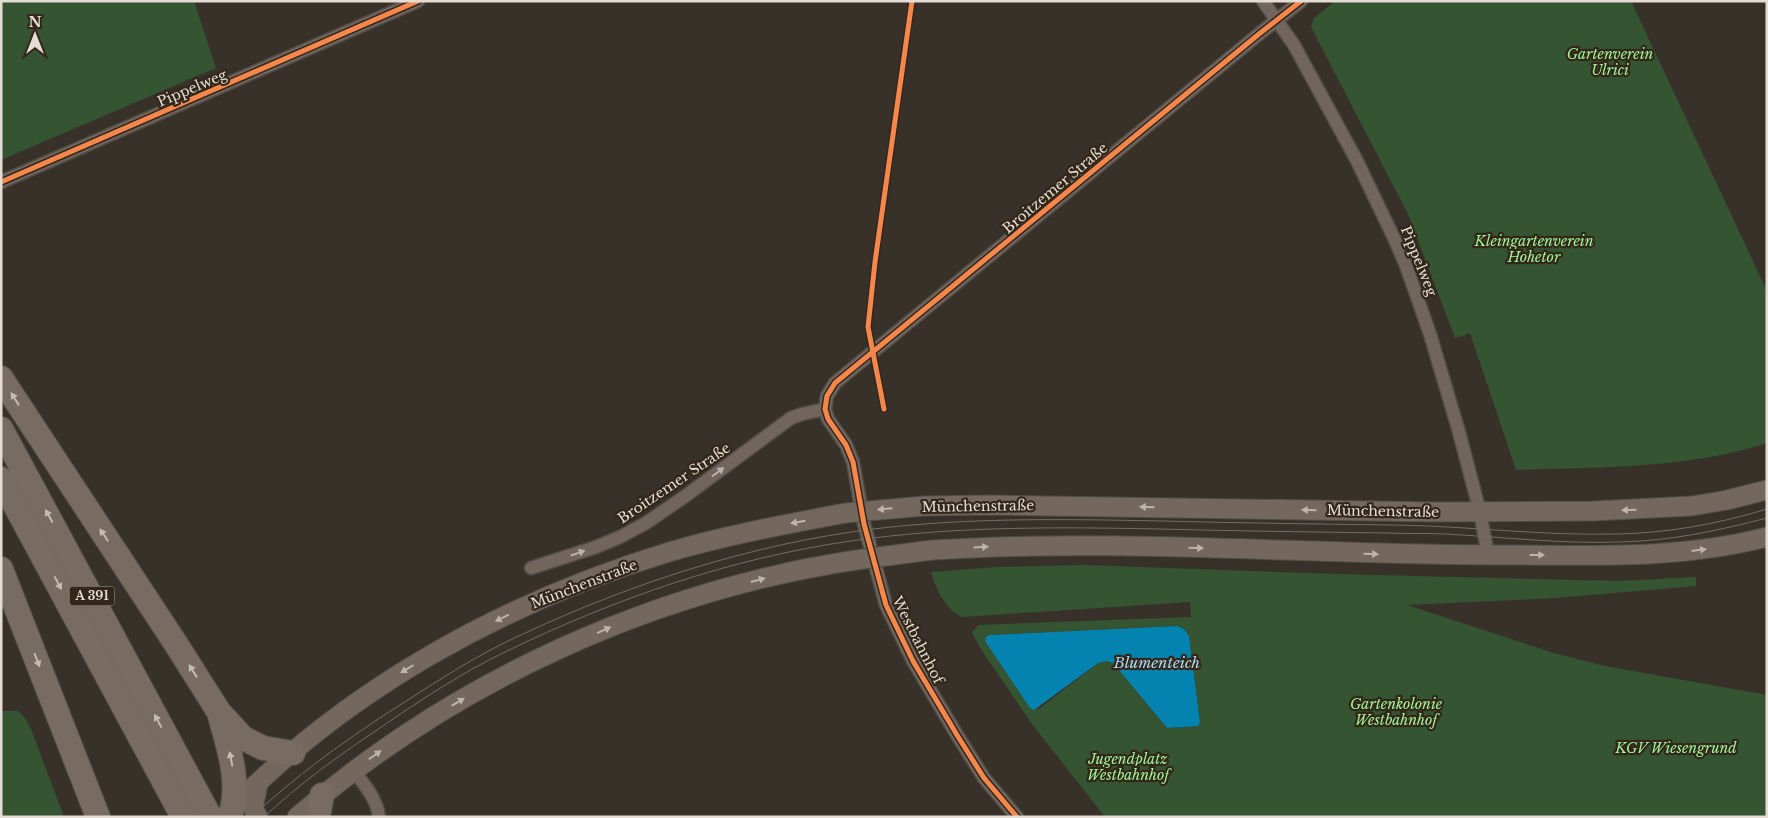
<svg xmlns="http://www.w3.org/2000/svg" width="1768" height="818" font-family="'Libre Baskerville',serif">
<style>
.green{fill:#355431;fill-rule:evenodd}
.water{fill:#0583b0}
.lines{fill:none;stroke-linecap:round;stroke-linejoin:round}
.minor-casing{stroke:#524d46;stroke-width:15}
.secondary-casing{stroke:#524d46;stroke-width:21}
.motorway-casing{stroke:#524d46;stroke-width:26}
.minor{stroke:#71655e;stroke-width:12}
.secondary{stroke:#73675e;stroke-width:19}
.motorway{stroke:#786b61;stroke-width:24}
.tram{stroke:#756c66;stroke-width:1}
.secondary-bridge-casing{stroke:#524d46;stroke-width:21;stroke-linecap:butt}
.secondary-bridge{stroke:#73675e;stroke-width:19}
.cycleway-casing{stroke:#33271a;stroke-width:8}
.cycleway{stroke:#f5874c;stroke-width:5}
.oneway{fill:#c4bbb2}
.oneway2{fill:#bcb3ab}
.oneway3{fill:#bdb4ab}
.labels{text-anchor:middle;stroke-width:4.5;stroke-linejoin:round;paint-order:stroke}
.shield{fill:#33271a;stroke:#b0a69d;stroke-width:1}
.shield-label{font-size:12px;font-weight:bold;fill:#e5ddd5}
.park-label{font-size:14px;font-style:italic;fill:#9df697;stroke:#33271a}
.street-label{font-size:14px;fill:#e5ddd5;stroke:#33271a}
.water-label{font-size:15px;font-style:italic;fill:#a9d8f3;stroke:#33271a}
</style>
<rect width="100%" height="100%" fill="#37312a"/>
<g class="green">
<path d="M1 1H194L216 68 1 160Z"/>
<path d="M1335 1H1631L1767 291V443C1689 469 1597 467 1516 470L1470 333 1455 338 1408 214 1311 27 1314 18Z"/>
<path d="M1085 565 1336 574 1618 581 1696 577V586L1556 598 1407 605 1554 653 1605 666 1767 695V817H1105L1032 724 980 648 972 632 979 625 1191 617 1190 602 963 617C946 611 936 589 931 572L996 567ZM1177 626 1184 629 1189 636 1200 722 1198 726 1167 728 1113 663 1107 661 1098 663 1040 708 1034 710 990 635Z"/>
<path d="M1 711H18L25 718 31 729 64 817H1Z"/>
</g>
<path class="water" d="M1177 626 1184 629 1189 636 1200 722 1198 726 1167 728 1113 663 1107 661 1098 663 1034 710 1030 708 985 641 986 637 990 635Z"/>
<g class="lines">
<g class="minor-casing">
<g id="minor">
<path d="M1263 1 1294 45 1357 161 1393 236 1405 263 1430 334 1459 432 1480 512 1488 555"/>
<path d="M1 182 418 1"/>
<path d="M531 568 596 547 620 537 646 523 684 497 791 418 802 414 825 409"/>
<path d="M353 770C364 784 377 799 379 817"/>
<path d="M1017 817 984 778 957 735 913 661 886 605 864 524 853 462 846 445 828 419 825 409 827 396 835 383 1259 34 1301 1"/>
</g>
</g>
<g class="secondary-casing">
<g id="secondary">
<path d="M924 506 990 505 1438 512 1593 511 1692 506 1727 500 1767 490"/>
<path d="M932 550C1121 538 1310 555 1499 555 1589 555 1679 560 1767 537"/>
<path d="M258 784 253 808 258 817"/>
<path d="M228 812C348 688 505 602 669 552 727 535 787 524 846 513"/>
<path d="M297 817C454 681 652 591 856 560"/>
</g>
</g>
<g class="motorway-casing">
<g id="motorway">
<path d="M1 378 176 644 219 712 243 738 263 748 293 753"/>
<path d="M1 429 210 817"/>
<path d="M1 479 183 817"/>
<path d="M1 569 98 817"/>
<path d="M220 716C229 749 241 783 230 817"/>
<path d="M318 817 322 795"/>
</g>
</g>
<use href="#minor" class="minor"/>
<use href="#secondary" class="secondary"/>
<use href="#motorway" class="motorway"/>
<g class="tram">
<path d="M252 817C294 777 343 742 392 710 427 688 464 663 502 644 611 591 730 550 851 532 954 517 1058 519 1162 521 1239 523 1316 524 1394 525 1468 526 1543 536 1617 534 1668 533 1718 524 1767 509"/>
<path d="M264 817C298 785 338 756 377 730 416 703 463 672 505 652 614 599 731 558 851 541 953 526 1057 527 1160 529 1236 531 1313 532 1389 533 1408 534 1426 533 1445 534 1503 537 1561 544 1619 542 1671 541 1716 531 1767 518"/>
</g>
<g class="secondary-bridge-casing">
<g id="secondary-bridge">
<path d="M846 513 924 506"/>
<path d="M856 560 932 550"/>
</g>
</g>
<use href="#secondary-bridge" class="secondary-bridge"/>
<g class="cycleway-casing">
<g id="cycleway">
<path d="M1 182 418 1"/>
<path d="M884 409 868 327 875 262 912 1"/>
<path d="M1017 817 984 778 957 735 913 661 886 605 864 524 853 462 846 445 828 419 825 409 827 396 835 383 1259 34 1301 1"/>
</g>
</g>
<use href="#cycleway" class="cycleway"/>
</g>
<defs><path id="oneway-solid" d="M-6-.8H1V-3.2L6.5 0L1 3.2V.8H-6Z" transform="scale(1.25)"/></defs>
<g class="oneway">
<use href="#oneway-solid" transform="translate(15 399) rotate(-122)"/>
<use href="#oneway-solid" transform="translate(49 516) rotate(-119)"/>
<use href="#oneway-solid" transform="translate(104 535) rotate(-124)"/>
<use href="#oneway-solid" transform="translate(58 583) rotate(62)"/>
<use href="#oneway-solid" transform="translate(37 660) rotate(69)"/>
<use href="#oneway-solid" transform="translate(193 671) rotate(-122)"/>
<use href="#oneway-solid" transform="translate(158 721) rotate(-118)"/>
<use href="#oneway-solid" transform="translate(231 759) rotate(-101)"/>
</g>
<g class="oneway2">
<use href="#oneway-solid" transform="translate(718 472) rotate(-37)"/>
<use href="#oneway-solid" transform="translate(578 553) rotate(-19)"/>
</g>
<g class="oneway3">
<use href="#oneway-solid" transform="translate(1147 507) rotate(-179)"/>
<use href="#oneway-solid" transform="translate(885 509) rotate(175)"/>
<use href="#oneway-solid" transform="translate(1309 510) rotate(-179)"/>
<use href="#oneway-solid" transform="translate(1629 510) rotate(178)"/>
<use href="#oneway-solid" transform="translate(798 522) rotate(170)"/>
<use href="#oneway-solid" transform="translate(981 547) rotate(-3)"/>
<use href="#oneway-solid" transform="translate(1196 548) rotate(2)"/>
<use href="#oneway-solid" transform="translate(1699 550) rotate(-7)"/>
<use href="#oneway-solid" transform="translate(1371 554) rotate(2)"/>
<use href="#oneway-solid" transform="translate(1537 555)"/>
<use href="#oneway-solid" transform="translate(758 580) rotate(-15)"/>
<use href="#oneway-solid" transform="translate(502 618) rotate(154)"/>
<use href="#oneway-solid" transform="translate(604 630) rotate(-24)"/>
<use href="#oneway-solid" transform="translate(407 669) rotate(149)"/>
<use href="#oneway-solid" transform="translate(458 702) rotate(-31)"/>
<use href="#oneway-solid" transform="translate(375 755) rotate(-35)"/>
</g>
<g class="labels">
<rect class="shield" x="69.5" y="586.5" width="45" height="19" rx="4"/>
<g class="shield-label">
<text x="92" y="600">A 391</text>
</g>
<g class="park-label">
<text x="1610" y="59">Gartenverein<tspan x="1610" dy="16">Ulrici</tspan></text>
<text x="1534" y="246">Kleingartenverein<tspan x="1534" dy="16">Hohetor</tspan></text>
<text x="1396" y="709">Gartenkolonie<tspan x="1396" dy="16">Westbahnhof</tspan></text>
<text x="1676" y="753">KGV Wiesengrund</text>
<text x="1128" y="764">Jugendplatz<tspan x="1128" dy="16">Westbahnhof</tspan></text>
</g>
<g class="street-label">
<text transform="translate(192 88) rotate(-23)" y="5">Pippelweg</text>
<text transform="translate(1055 188) rotate(-40)" y="5">Broitzemer Straße</text>
<text transform="translate(1419 261) rotate(68)" y="5">Pippelweg</text>
<text transform="translate(674 483) rotate(-34)" y="5">Broitzemer Straße</text>
<text transform="translate(978 506) rotate(-1)" y="5">Münchenstraße</text>
<text transform="translate(1383 511) rotate(1)" y="5">Münchenstraße</text>
<text transform="translate(584 584) rotate(-21)" y="5">Münchenstraße</text>
<text transform="translate(918 640) rotate(63)" y="5">Westbahnhof</text>
</g>
<g class="water-label">
<text x="1157" y="668">Blumenteich</text>
</g>
</g>
<rect width="1768" height="818" fill="none" stroke="#e5ddd5" stroke-width="5"/>
<g transform="translate(35 35)" stroke="#33271a" stroke-width="4" paint-order="stroke">
<path d="M0-4L9 19L0 12L-9 19Z" fill="#e5ddd5"/>
<text y="-8" font-size="14" font-weight="bold" text-anchor="middle" fill="#e5ddd5">N</text>
</g>
</svg>
